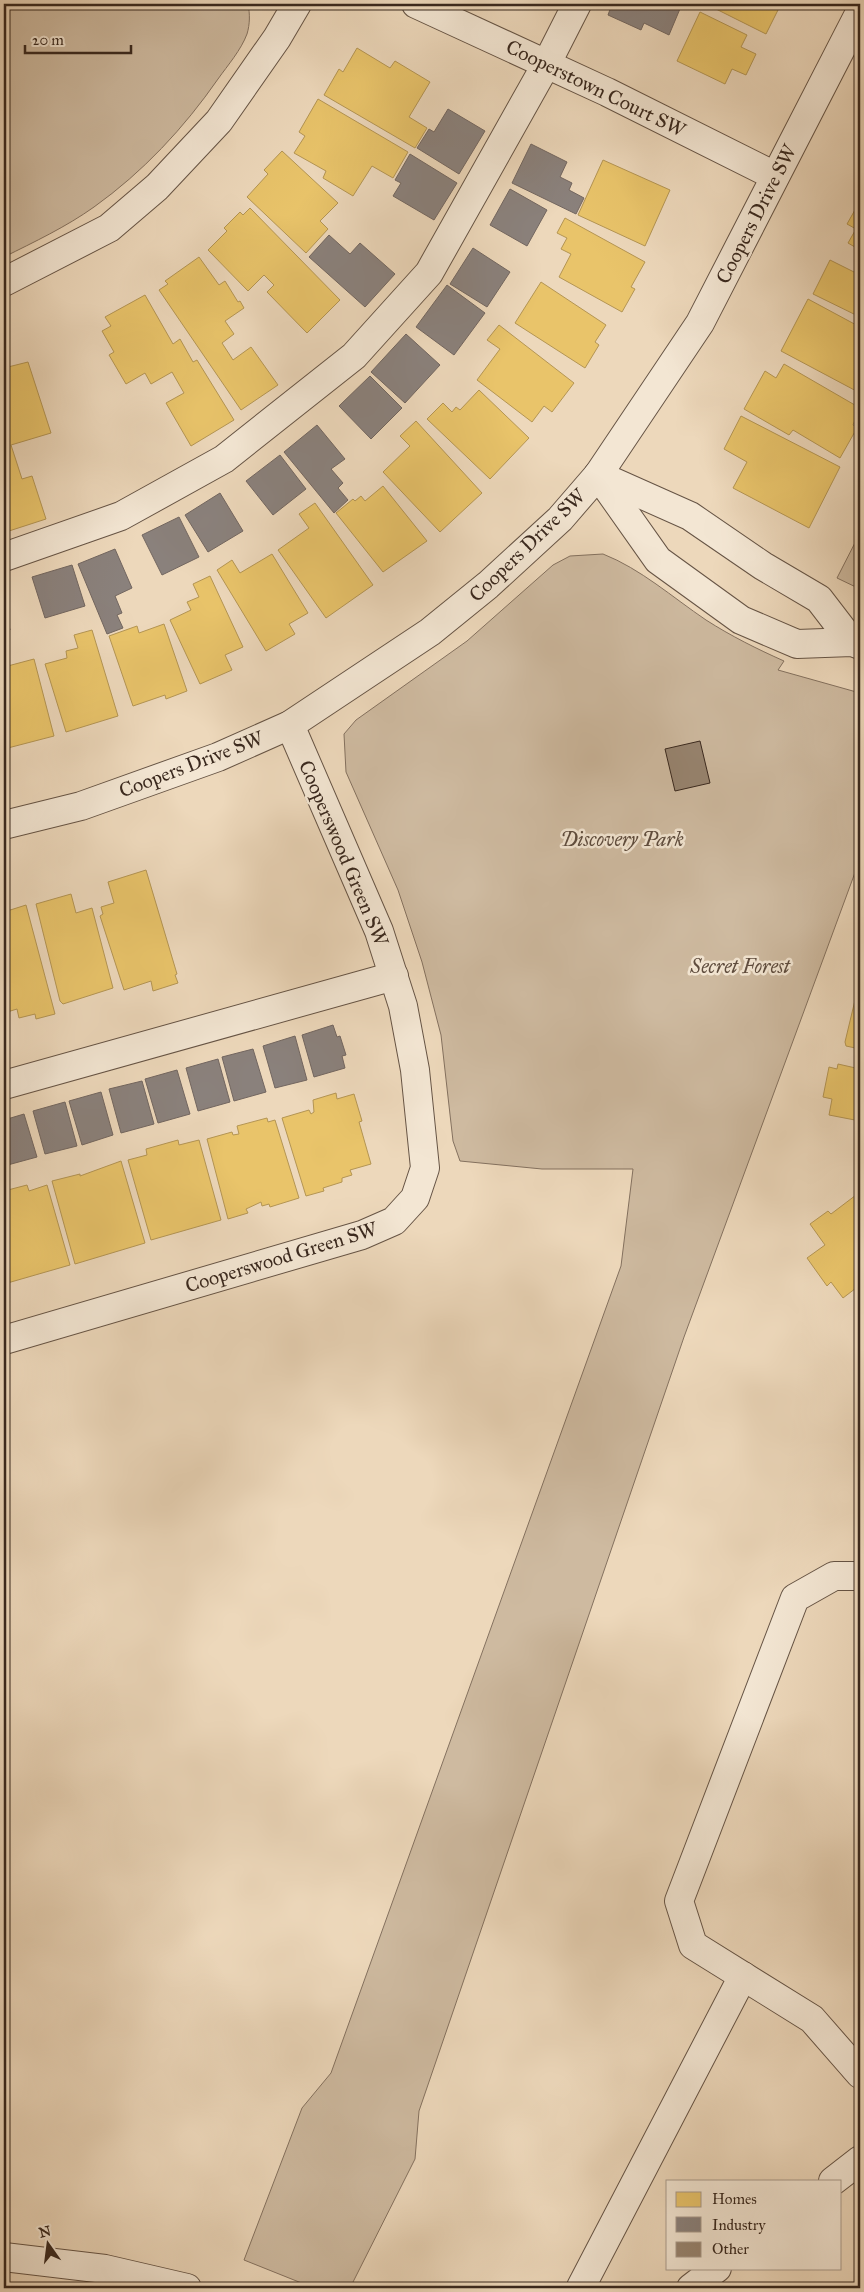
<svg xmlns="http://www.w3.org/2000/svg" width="864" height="2292" font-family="'IM FELL Great Primer',serif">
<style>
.green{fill:#cebaa0;stroke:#84715f}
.homes{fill:#e9c46a;stroke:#b49553}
.industry{fill:#8a817c;stroke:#726660}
.building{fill:#978470;stroke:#39281e}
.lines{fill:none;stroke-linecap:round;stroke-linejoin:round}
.minor-casing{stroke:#665445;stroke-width:30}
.minor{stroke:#f3e6d3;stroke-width:28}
.labels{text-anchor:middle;stroke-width:5;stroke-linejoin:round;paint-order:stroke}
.street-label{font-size:20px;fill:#39281e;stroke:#f3e6d3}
.park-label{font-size:20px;font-style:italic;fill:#5e4c3e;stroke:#f3e6d3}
</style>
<rect width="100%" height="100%" fill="#edd8bb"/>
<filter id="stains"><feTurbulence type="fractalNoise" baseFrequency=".004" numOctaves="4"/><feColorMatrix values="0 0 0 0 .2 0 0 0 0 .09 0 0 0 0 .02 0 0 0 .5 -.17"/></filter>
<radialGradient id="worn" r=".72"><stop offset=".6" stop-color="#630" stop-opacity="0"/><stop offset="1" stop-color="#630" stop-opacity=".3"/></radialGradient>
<g class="green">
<path d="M4 4H248C250 14 250 24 247 34 241 50 228 65 218 79 184 128 143 172 94 207 66 227 34 242 4 257Z"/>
<path d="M860 533V589L837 578Z"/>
<path d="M603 554C641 569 672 597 706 620 731 636 757 649 784 661L778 670 860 693V859L684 1337 419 2111 415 2159 350 2288H314L244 2260 302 2108 331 2073 621 1266 633 1169H542L460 1161 453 1141 441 1035 422 962 398 890 346 772 344 734 356 720 467 641 553 565 570 556Z"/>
</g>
<g class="homes">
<path d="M712 4H781L766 34 710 6Z"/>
<path d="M700 12 747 35 741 47 756 54 746 75 732 69 725 84 677 61Z"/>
<path d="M357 48 390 68 395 61 430 82 409 117 427 128 415 148 324 95 339 69 343 72Z"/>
<path d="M318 99 408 152 393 178 372 166 353 196 323 178 326 171 294 153 305 136 299 132Z"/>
<path d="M282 151 338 203 320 221 328 229 306 253 247 197 268 174 264 170Z"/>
<path d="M603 160 670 190 645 246 578 215Z"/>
<path d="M860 201V250L848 243 856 229 847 224Z"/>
<path d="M250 208 340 300 307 333 267 292 274 285 264 275 248 291 208 250 227 231 224 228 240 212 243 215Z"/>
<path d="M565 218 645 262 631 287 635 289 622 312 559 277 571 254 561 249 567 238 557 233Z"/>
<path d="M199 257 219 285 225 281 238 302 240 301 244 308 225 321 234 334 222 343 233 360 251 347 278 385 241 410 159 290 168 284 165 281Z"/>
<path d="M830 260 856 273 860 264V317L813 294Z"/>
<path d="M541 282 606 325 595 342 599 345 585 368 515 323Z"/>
<path d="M145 295 173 344 180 339 193 362 197 360 234 420 191 446 166 403 184 393 172 372 151 384 145 373 126 384 109 355 114 352 102 331 111 326 105 317Z"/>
<path d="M808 299 860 327V393L781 351Z"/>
<path d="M499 325 574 383 552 412 544 406 532 422 477 380 500 349 487 340Z"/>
<path d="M28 362 51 433 11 445 22 479 32 476 46 519 9 531 4 515V368Z"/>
<path d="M784 364 860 408 853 425 857 428 840 458 793 430 789 435 744 409 765 371 776 378Z"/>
<path d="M479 390 529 438 490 479 427 419 443 403 452 412 456 407 460 410Z"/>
<path d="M741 416 840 467 809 528 733 488 747 462 724 449Z"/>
<path d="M416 421 482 493 440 532 383 472 410 446 400 436Z"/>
<path d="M383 486 427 541 383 572 336 513 353 499 355 501 361 496 365 501Z"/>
<path d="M315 503 373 585 326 618 278 550 309 528 299 514Z"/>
<path d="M272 554 308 613 289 624 295 634 266 651 217 570 232 560 240 573Z"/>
<path d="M210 576 243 647 225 655 232 670 200 684 170 620 191 610 187 602 199 597 193 584Z"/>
<path d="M164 624 187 691 166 699 165 695 133 706 109 636 137 626 139 633Z"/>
<path d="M92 630 118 716 66 732 45 664 67 658 66 651 78 648 74 635Z"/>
<path d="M34 659 54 736 4 749V667Z"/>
<path d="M146 870 177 974 175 975 178 983 153 991 151 981 124 990 100 916 103 914 101 907 114 903 108 882Z"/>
<path d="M71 894 76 913 92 908 113 988 63 1004 60 1001 36 904Z"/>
<path d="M26 905 55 1014 36 1019 35 1014 19 1018 17 1009 4 1013V912Z"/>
<path d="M856 996 860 997V1049L846 1046 845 1042Z"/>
<path d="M838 1064 860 1069V1121L829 1115 832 1099 823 1097 829 1067 837 1069Z"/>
<path d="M336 1093 337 1099 354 1094 362 1121 359 1122 371 1164 350 1170 352 1175 342 1178V1182L323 1188 324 1191 306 1196 282 1118 309 1110 311 1114 314 1112 313 1100Z"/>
<path d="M267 1118 268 1122 275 1120 299 1198 270 1207 269 1204 262 1206 261 1202 246 1209 248 1213 228 1219 207 1139 232 1132 233 1135 239 1134 237 1126Z"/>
<path d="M178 1140 179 1145 199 1140 221 1220 151 1240 128 1160 147 1155 146 1149Z"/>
<path d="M121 1161 145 1243 75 1264 52 1181 80 1174V1176Z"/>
<path d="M27 1185 29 1191 47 1185 70 1265 4 1284V1191Z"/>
<path d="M860 1192V1285L843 1298 831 1282 827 1286 807 1258 825 1245 810 1224 828 1211 831 1214Z"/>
</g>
<g class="industry">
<path d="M612 4H682L669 35 644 23 641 30 608 15Z"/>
<path d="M448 109 485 131 459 174 417 148 429 129 434 132Z"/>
<path d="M531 144 567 162 560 177 572 183 569 190 584 198 576 214 512 183Z"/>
<path d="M410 154 457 183 434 220 393 196 401 183 395 180Z"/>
<path d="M510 189 547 210 527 246 490 225Z"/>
<path d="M329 235 350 254 360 243 395 274 365 307 309 257Z"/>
<path d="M473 248 510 272 487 307 450 284Z"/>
<path d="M447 285 485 313 454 355 416 327Z"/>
<path d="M406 334 440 365 405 403 371 372Z"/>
<path d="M370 376 402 408 371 439 339 406Z"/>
<path d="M317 425 345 459 331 469 343 483 338 488 348 500 334 513 284 452Z"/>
<path d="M280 455 306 489 273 515 246 481Z"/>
<path d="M220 493 243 531 208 552 185 515Z"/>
<path d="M179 517 199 557 162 575 142 535Z"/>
<path d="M115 549 132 588 115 596 122 613 117 615 123 628 107 634 78 564Z"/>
<path d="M72 565 85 606 45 618 32 577Z"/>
<path d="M4 605 10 630 4 632Z"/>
<path d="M333 1025 337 1037 340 1036 346 1055 342 1056 345 1068 314 1077 302 1035Z"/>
<path d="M295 1036 307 1080 275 1088 263 1046Z"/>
<path d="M253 1049 266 1092 234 1101 222 1057Z"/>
<path d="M218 1059 230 1102 198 1111 186 1068Z"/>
<path d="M177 1070 190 1114 158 1123 145 1079Z"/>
<path d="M142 1081 154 1124 121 1133 109 1089Z"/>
<path d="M101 1092 113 1135 82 1145 69 1101Z"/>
<path d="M65 1102 77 1146 45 1154 33 1111Z"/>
<path d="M24 1114 37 1157 4 1166V1120Z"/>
</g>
<path class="building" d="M700 741 710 783 675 791 665 749Z"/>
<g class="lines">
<g class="minor-casing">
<g id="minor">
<path d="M416 4 607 92 775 176"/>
<path d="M4 282 109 228 157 187 219 121 277 38 297 4"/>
<path d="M598 475 658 560 741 620 797 644 852 642 860 645"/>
<path d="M598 475 690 516 763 566 819 599 852 642"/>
<path d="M4 557 121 516 224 459 354 356 429 273 547 63 577 4"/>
<path d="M4 825 81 806 218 757 290 725 430 632 488 585 560 519 598 475 700 323 860 12"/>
<path d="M4 1085 394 976"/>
<path d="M4 1340 362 1235 394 1221 415 1198 425 1168 415 1070 403 1006 379 931 290 725"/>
<path d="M860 1576H834L795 1598 679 1901 693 1945 812 2019 860 2074"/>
<path d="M833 2181 860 2160"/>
<path d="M4 2257 105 2269 187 2288"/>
<path d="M583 2288 581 2287 743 1976"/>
<path d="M691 2288 717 2268"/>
</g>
</g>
<use href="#minor" class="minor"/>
</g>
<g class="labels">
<g class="street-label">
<text transform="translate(596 88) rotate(26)" y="7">Cooperstown Court SW</text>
<text transform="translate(756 214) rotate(-63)" y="7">Coopers Drive SW</text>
<text transform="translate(527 545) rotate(-44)" y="7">Coopers Drive SW</text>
<text transform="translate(191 764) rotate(-21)" y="7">Coopers Drive SW</text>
<text transform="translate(344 853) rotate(67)" y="7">Cooperswood Green SW</text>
<text transform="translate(281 1257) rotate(-17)" y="7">Cooperswood Green SW</text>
</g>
<g class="park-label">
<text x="622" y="846">Discovery Park</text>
<text x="740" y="973">Secret Forest</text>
</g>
</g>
<rect width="864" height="2292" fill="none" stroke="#edd8bb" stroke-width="20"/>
<rect x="5" y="5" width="854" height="2282" fill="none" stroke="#39281e" stroke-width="2.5"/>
<rect x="10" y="10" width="844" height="2272" fill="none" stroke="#39281e"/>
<rect x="666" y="2180" width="175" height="90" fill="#f3e6d3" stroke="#a99a8b"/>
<rect x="676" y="2192" width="25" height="15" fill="#e9c46a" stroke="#a99a8b"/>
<text x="712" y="2204" font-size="15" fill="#39281e">Homes</text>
<rect x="676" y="2217" width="25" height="15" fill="#8a817c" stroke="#a99a8b"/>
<text x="712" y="2230" font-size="15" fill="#39281e">Industry</text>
<rect x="676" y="2242" width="25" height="15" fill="#978470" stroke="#a99a8b"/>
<text x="712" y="2254" font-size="15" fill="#39281e">Other</text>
<g transform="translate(48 2244) rotate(346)" stroke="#f3e6d3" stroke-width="4" paint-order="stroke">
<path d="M0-4L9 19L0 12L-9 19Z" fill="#39281e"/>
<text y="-8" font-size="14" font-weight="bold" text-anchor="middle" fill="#39281e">N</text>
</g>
<path d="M25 45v8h106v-8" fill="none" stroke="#39281e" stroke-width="2.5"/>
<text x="32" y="45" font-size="15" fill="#39281e" stroke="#f3e6d3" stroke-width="4" paint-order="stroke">20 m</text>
<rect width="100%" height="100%" filter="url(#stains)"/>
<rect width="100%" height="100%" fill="url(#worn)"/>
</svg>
